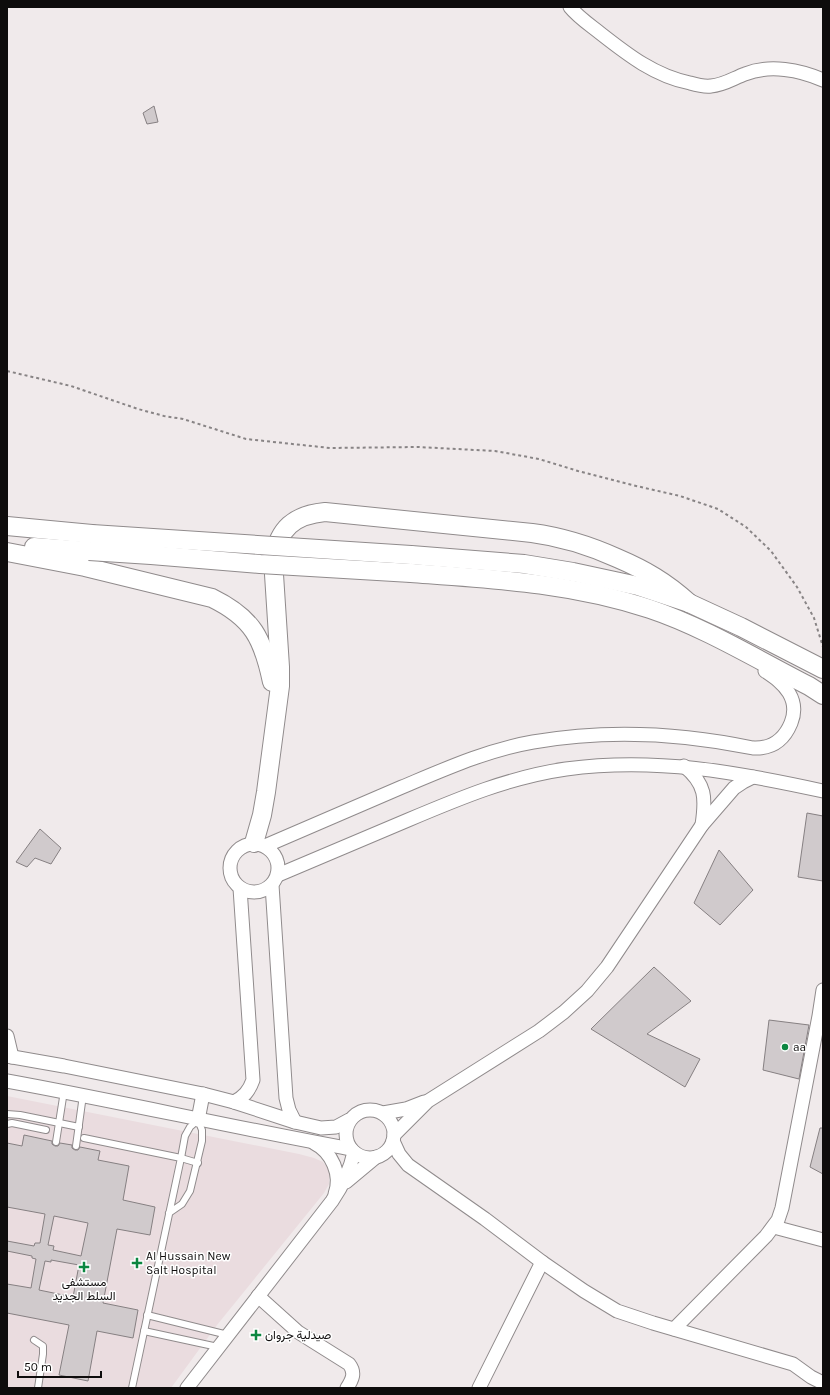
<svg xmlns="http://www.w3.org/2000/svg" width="830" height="1395" font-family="Karla,Vazirmatn,sans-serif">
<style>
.built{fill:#eadcdf}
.building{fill:#d0cacc;stroke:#868082;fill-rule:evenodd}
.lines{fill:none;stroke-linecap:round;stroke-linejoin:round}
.service-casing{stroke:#908b8c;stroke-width:8}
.minor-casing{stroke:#908b8c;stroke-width:15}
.secondary-casing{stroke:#908b8c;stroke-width:20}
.path{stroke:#888485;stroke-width:2;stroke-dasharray:3 3;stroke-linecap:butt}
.service{stroke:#fff;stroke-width:6}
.minor{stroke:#fff;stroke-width:13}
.secondary{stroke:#fff;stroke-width:18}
.secondary-bridge-casing{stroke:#908b8c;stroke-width:20;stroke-linecap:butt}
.secondary-bridge{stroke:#fff;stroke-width:18}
.poi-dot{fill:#0c8741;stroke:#fff;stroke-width:1.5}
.labels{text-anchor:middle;stroke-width:3;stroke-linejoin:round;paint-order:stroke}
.poi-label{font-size:12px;fill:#0e0c0c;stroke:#fff;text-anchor:start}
</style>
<rect width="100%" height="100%" fill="#f0eaeb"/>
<path class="built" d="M7 1096 299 1154 314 1158 323 1162 329 1170V1184L324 1193 217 1325 171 1388H7Z"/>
<g class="building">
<path d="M154 106 158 122 147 124 143 113Z"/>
<path d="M807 813 823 816V881L798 877Z"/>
<path d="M40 829 61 848 51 864 35 858 27 867 16 862Z"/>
<path d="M719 850 753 890 720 925 694 903Z"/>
<path d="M654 967 691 1001 647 1034 700 1059 685 1087 591 1029Z"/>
<path d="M769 1020 809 1025 799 1079 763 1070Z"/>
<path d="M820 1128H823V1174L810 1167Z"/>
<path d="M24 1135 52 1141V1144L55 1146H58L60 1143 72 1145V1148L75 1150H78L80 1147 100 1151 98 1160 129 1166 123 1200 155 1207 150 1235 117 1229 103 1303 138 1310 133 1338 97 1331 88 1381 59 1375 69 1325 7 1313V1284L31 1288 36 1259 32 1258V1256L7 1251V1241L34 1246 35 1243H40L45 1214 7 1207V1143L22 1146ZM54 1216 88 1223 81 1256 53 1250 54 1246 48 1245ZM51 1260 79 1265 73 1297 39 1290 45 1261 51 1262Z"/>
</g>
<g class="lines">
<g class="service-casing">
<g id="service">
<path d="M7 1114 20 1115 79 1127"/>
<path d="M7 1124 12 1123 46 1130"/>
<path d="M84 1138 181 1158 198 1163"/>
<path d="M56 1142 64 1091"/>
<path d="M76 1146 83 1095"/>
<path d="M147 1315 228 1335"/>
<path d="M144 1331 218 1347"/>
<path d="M34 1340 43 1346V1354L38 1388"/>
<path d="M132 1388 181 1158 185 1136 190 1127 198 1120 202 1130V1141L190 1191 182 1204 169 1213"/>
</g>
</g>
<g class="minor-casing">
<g id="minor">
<path d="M570 7C578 17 590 25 600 33 628 55 655 76 690 83 697 85 704 87 711 86 724 85 734 78 745 74 770 64 800 70 823 80"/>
<path d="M684 766C706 784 706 798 702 825"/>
<circle cx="254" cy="868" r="24"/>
<path d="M265 846C311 826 356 807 402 787 445 769 487 750 533 742 607 729 681 733 753 748 772 749 784 740 791 723 795 713 795 703 789 693 783 683 774 677 765 671"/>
<path d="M278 875C321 857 365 838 408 820 460 798 510 777 566 769 655 757 736 772 823 791"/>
<path d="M272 885 286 1098 289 1110 295 1122"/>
<path d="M7 1036 12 1057"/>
<path d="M7 1056 64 1066 203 1094 234 1102 295 1122 321 1128 336 1127 349 1120"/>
<path d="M7 1081C122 1102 236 1128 351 1149"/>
<path d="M234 1102C244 1097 249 1091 253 1080L240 888"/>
<circle cx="370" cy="1134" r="24"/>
<path d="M383 1113 406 1109 424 1102"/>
<path d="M198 1120 203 1094"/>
<path d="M394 1135 428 1101 539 1031 564 1012 587 991 607 967 702 825 734 788 743 782 753 777"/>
<path d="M393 1141 399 1154 408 1165 485 1219 542 1262 584 1291 617 1311 653 1323 793 1364 811 1377 823 1383"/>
<path d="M314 1143C332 1152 342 1175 335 1194"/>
<path d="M346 1182 376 1157"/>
<path d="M774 1227 823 1240"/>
<path d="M258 1296 298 1332 349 1364C356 1373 352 1380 347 1388"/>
<path d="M674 1329 766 1236 778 1220 782 1208 819 1016 823 990"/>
<path d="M187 1388 332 1201C343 1185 350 1171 354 1152"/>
<path d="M479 1388 542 1262"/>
</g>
</g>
<g class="secondary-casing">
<g id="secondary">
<path d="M7 526 92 534"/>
<path d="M34 547 89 551"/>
<path d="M7 552 85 567 212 598C253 618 263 639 272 682"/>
<path d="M411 555 524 564 573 572 638 586 689 603 741 627 823 669"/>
<path d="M411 573C493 579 571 583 650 609 704 627 758 660 809 686L823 695"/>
<path d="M254 843 262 815 266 792 280 686V667L273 559C279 528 294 515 325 512L532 533C563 537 588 545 617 558 645 570 666 582 689 603"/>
</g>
</g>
<path class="path" d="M7 371 71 386 138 409 164 416 183 419 246 439 330 448 418 447 495 451 539 459 578 471 632 485 680 496 718 509 746 527 771 551 797 587 814 618 823 647"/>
<use href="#service" class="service"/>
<use href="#minor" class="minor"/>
<use href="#secondary" class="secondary"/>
<g class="secondary-bridge-casing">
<g id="secondary-bridge">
<path d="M92 534 411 555"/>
<path d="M89 551 151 555 260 564 411 573"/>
</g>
</g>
<use href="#secondary-bridge" class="secondary-bridge"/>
</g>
<g class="poi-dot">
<circle cx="785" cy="1047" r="4"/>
<path d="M135 1257h4v4h4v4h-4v4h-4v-4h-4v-4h4z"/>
<path d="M82 1261h4v4h4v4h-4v4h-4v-4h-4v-4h4z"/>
<path d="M254 1329h4v4h4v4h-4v4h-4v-4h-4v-4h4z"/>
</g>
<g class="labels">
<g class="poi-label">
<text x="793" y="1051">aa</text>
<text x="146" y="1260">Al Hussain New<tspan x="146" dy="14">Salt Hospital</tspan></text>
<text x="84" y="1286" text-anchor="middle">مستشفى<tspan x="84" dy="14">السلط الجديد</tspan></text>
<text x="265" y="1339">صيدلية جروان</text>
</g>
</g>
<rect width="830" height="1395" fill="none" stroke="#0e0c0c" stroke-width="16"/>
<path d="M18 1371v6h83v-6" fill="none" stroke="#0e0c0c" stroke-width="2"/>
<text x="24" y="1371" font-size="12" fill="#0e0c0c" stroke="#ffffff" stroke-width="3" paint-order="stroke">50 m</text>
</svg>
